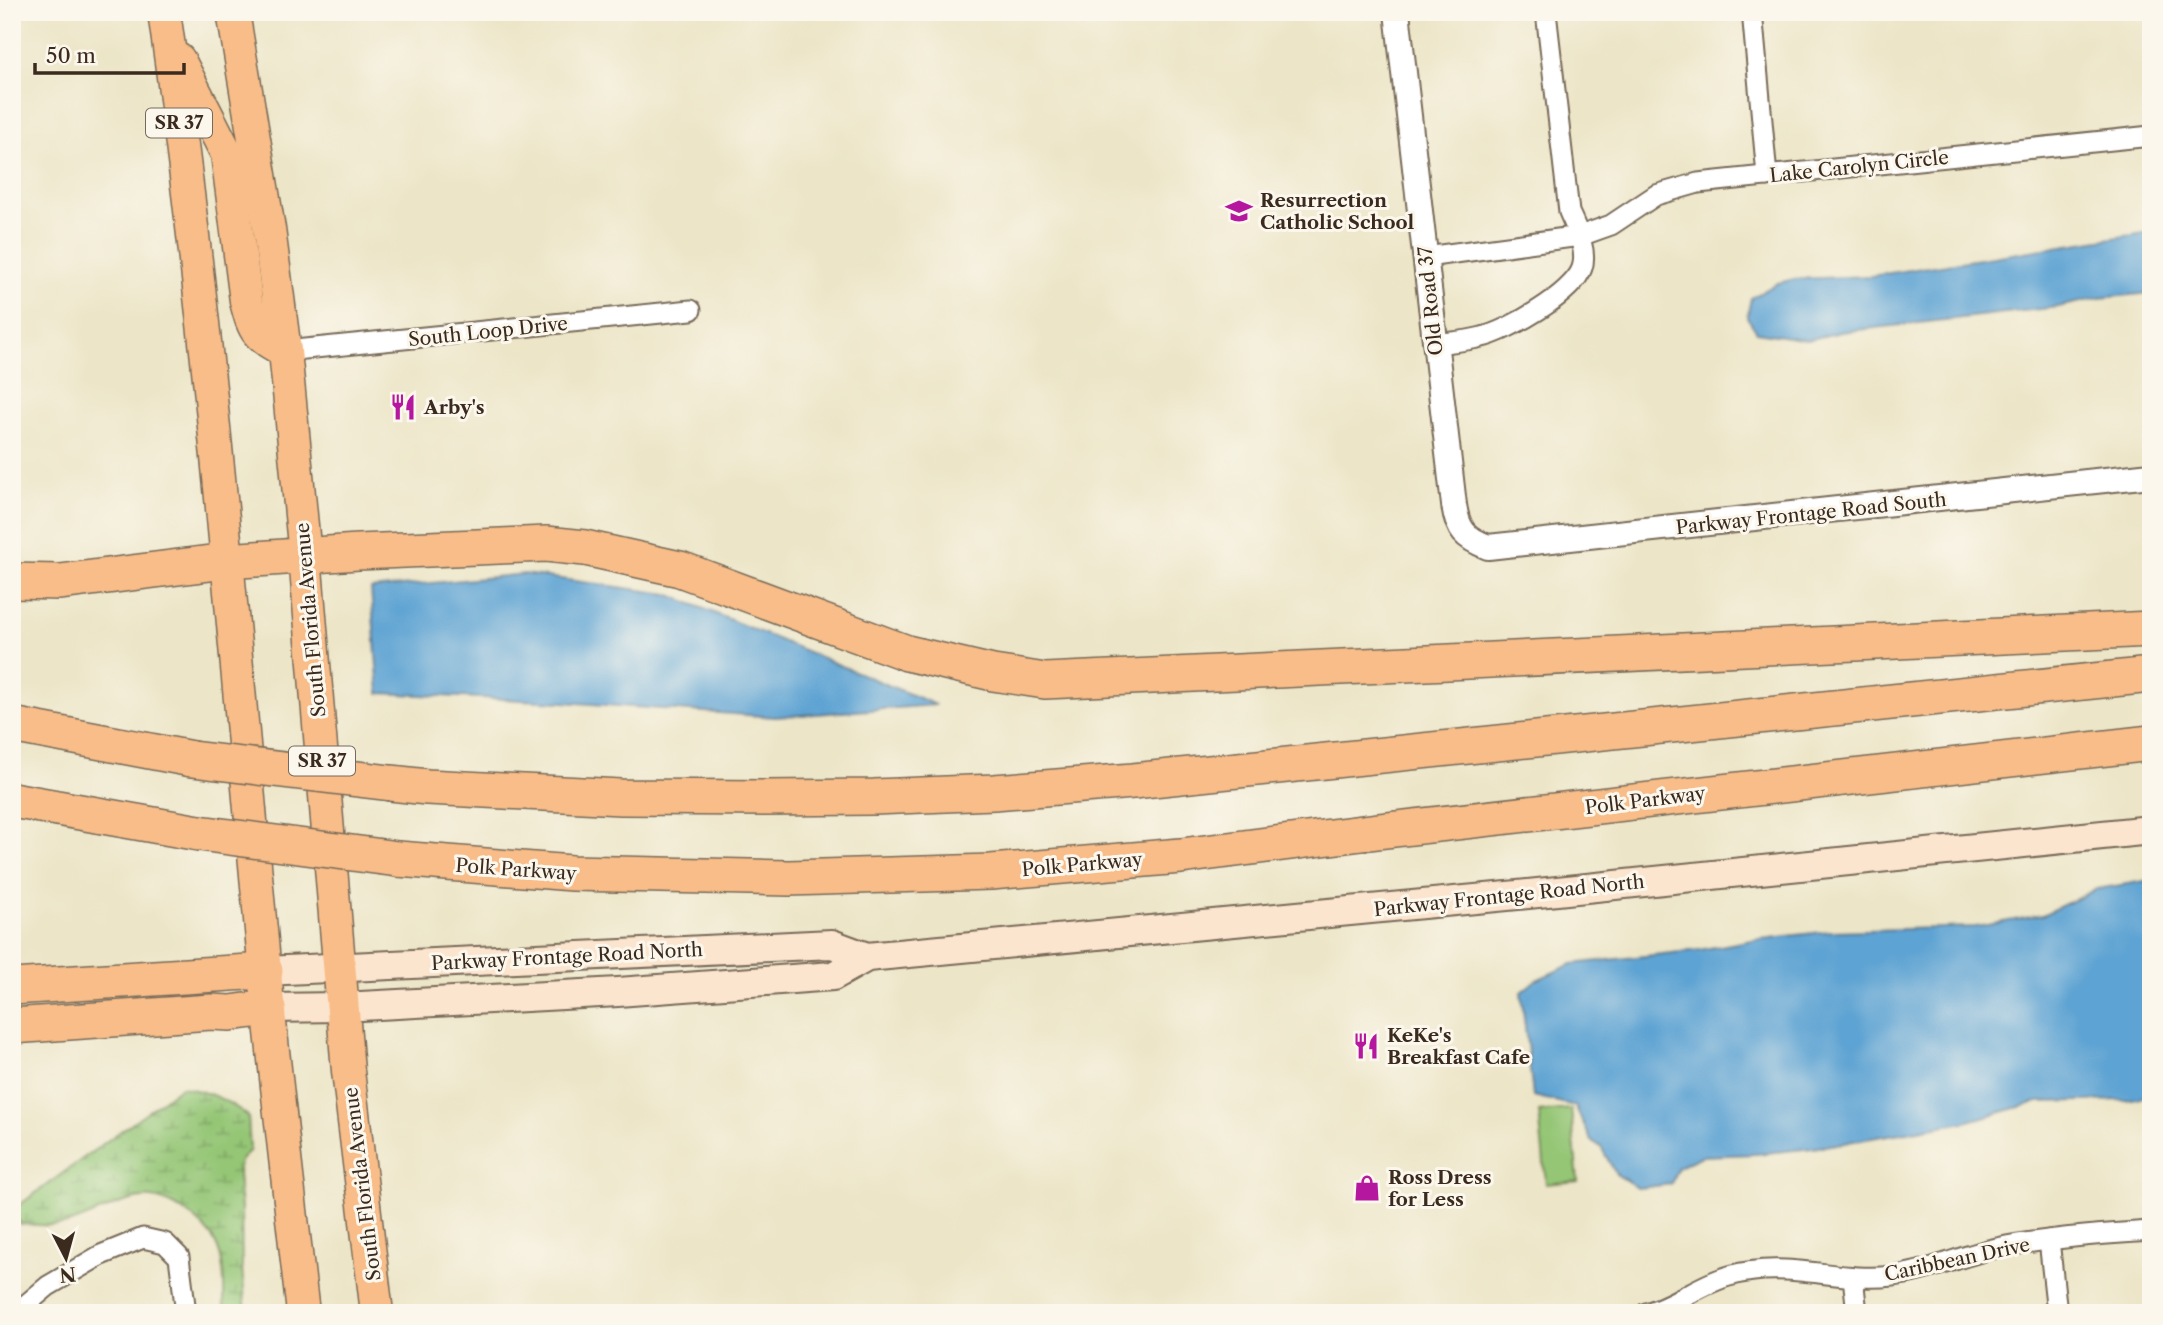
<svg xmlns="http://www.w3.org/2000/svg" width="2163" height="1325" font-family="'Libre Caslon Text',serif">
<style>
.grass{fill:#94c676;stroke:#68784a;stroke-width:2}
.wetland{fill:url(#wetland-marsh);stroke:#68784a;stroke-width:2}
.water{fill:#5da3d3;stroke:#4c6678;stroke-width:2}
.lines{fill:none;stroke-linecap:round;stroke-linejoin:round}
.minor-casing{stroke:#796b59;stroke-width:23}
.tertiary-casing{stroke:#796b59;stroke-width:28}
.secondary-casing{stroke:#796b59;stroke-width:32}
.primary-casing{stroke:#796b59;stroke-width:35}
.motorway-casing{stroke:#796b59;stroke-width:38}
.minor{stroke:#fff;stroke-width:19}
.tertiary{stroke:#fff;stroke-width:24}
.secondary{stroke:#fce5cf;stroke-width:28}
.primary{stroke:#f8bd88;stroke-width:32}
.motorway{stroke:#f8bd88;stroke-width:35}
.motorway-bridge-casing{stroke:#796b59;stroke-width:38;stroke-linecap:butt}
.motorway-bridge{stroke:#f8bd88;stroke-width:35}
.labels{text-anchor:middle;stroke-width:6;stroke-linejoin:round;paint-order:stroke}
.shield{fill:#fbf7ec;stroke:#75685c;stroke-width:2}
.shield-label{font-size:18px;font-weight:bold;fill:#3b2a1e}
.street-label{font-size:19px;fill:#3b2a1e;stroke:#fbf7ec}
.poi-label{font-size:19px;font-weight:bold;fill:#3b2a1e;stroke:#fbf7ec;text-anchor:start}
</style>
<defs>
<pattern id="wetland-marsh" width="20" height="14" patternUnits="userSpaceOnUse" patternTransform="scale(1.75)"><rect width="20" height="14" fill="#94c676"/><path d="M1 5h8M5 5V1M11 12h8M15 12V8" fill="none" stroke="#7aa160"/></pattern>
</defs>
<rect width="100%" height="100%" fill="#fbf7ec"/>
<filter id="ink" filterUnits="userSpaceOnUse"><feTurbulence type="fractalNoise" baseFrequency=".0143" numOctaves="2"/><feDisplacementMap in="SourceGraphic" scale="14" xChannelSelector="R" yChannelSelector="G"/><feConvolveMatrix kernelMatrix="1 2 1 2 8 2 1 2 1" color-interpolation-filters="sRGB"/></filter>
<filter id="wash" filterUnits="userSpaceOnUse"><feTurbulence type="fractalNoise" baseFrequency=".00686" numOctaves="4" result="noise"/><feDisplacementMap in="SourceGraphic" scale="28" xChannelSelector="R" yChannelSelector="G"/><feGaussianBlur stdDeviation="1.57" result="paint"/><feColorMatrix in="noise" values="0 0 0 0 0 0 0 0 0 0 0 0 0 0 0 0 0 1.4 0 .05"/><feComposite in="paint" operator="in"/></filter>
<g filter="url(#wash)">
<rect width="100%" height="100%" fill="#ece5c7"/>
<path class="grass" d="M1571 1109 1578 1181 1546 1184 1539 1112Z"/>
<path class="wetland" d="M181 1087C209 1092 225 1098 248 1116L250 1150 240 1161 238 1174 241 1208 242 1268 246 1313H224C224 1291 226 1264 216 1244 205 1222 168 1195 143 1198 116 1201 93 1217 67 1224 52 1227 34 1224 19 1224L14 1209Z"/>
<g class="water">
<path d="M2151 232V293L2099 298 2058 307 1840 332 1807 340 1757 332 1747 317 1751 298 1778 283 1795 279 1871 276Z"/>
<path d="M525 574 668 594 936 705 775 717 563 702 379 693 371 589Z"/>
<path d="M2151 880V1096L2125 1100 2038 1102 1965 1122 1813 1148 1756 1154 1702 1156 1678 1167 1671 1184 1638 1188 1616 1174 1601 1147 1591 1140 1575 1106 1533 1096 1521 992 1536 980 1572 964 1699 950 1752 940 1831 931 1976 927 2042 915 2097 889Z"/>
</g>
</g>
<g filter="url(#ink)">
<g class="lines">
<g class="minor-casing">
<g id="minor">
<path d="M1754 12 1753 22 1767 176"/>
<path d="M1426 257 1580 236 1611 225 1656 195 1698 183 2151 136"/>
<path d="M1435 344C1450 342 1467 341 1482 337 1508 331 1573 294 1582 268 1588 250 1576 228 1569 212L1546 12"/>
<path d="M285 351 691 310"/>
<path d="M2049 1240 2057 1313"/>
<path d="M1853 1277 1857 1313"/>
<path d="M16 1313 48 1286 101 1255 143 1238 165 1243 179 1257 186 1313"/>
<path d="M1646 1313C1675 1305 1700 1284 1729 1276 1787 1259 1837 1283 1893 1276 1929 1272 1962 1255 1997 1248 2047 1238 2099 1234 2151 1231"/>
</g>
</g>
<g class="tertiary-casing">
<path id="tertiary" d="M1397 12 1454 505C1458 531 1465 538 1488 547L2151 475"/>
</g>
<g class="secondary-casing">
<g id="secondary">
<path d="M265 971 832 944 867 957"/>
<path d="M268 1008 342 1007 618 992 833 976 867 957 1528 894 2151 830"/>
</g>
</g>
<g class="primary-casing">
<g id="primary">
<path d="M164 12C210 331 235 653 265 973 276 1086 290 1200 303 1313"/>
<path d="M233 12 269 229 285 351 305 556 348 1071 377 1313"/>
<path d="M179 60 227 154 246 301C254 333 257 336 285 351"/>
</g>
</g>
<g class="motorway-casing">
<g id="motorway">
<path d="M12 581 60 582 226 561 358 552 546 544 585 548 680 569 907 653 993 673 1045 681 2151 629"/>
<path d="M12 725 192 759"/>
<path d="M391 783 427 787 621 797 765 798 874 797 994 792 1133 781 2151 675"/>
<path d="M12 800 199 833"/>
<path d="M398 859 572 873 789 878 991 872 1181 856 1378 831 2151 743"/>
<path d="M12 987 265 971"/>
<path d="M12 1026 211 1012 230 1013 268 1008"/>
</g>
</g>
<use href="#minor" class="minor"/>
<use href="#tertiary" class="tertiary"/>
<use href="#secondary" class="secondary"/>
<use href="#primary" class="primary"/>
<use href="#motorway" class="motorway"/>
<g class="motorway-bridge-casing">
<g id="motorway-bridge">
<path d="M192 759 391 783"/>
<path d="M199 833 398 859"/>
</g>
</g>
<use href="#motorway-bridge" class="motorway-bridge"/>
</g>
</g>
<defs>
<g id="school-bare" transform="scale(2.1)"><path d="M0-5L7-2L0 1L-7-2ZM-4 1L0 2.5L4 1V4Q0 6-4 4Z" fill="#b5179e" stroke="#fbf7ec" stroke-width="2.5" paint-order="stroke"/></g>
<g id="restaurant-bare" transform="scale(2.1)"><path d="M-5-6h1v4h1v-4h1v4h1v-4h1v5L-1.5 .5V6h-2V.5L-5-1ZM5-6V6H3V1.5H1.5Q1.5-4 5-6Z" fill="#b5179e" stroke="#fbf7ec" stroke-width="2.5" paint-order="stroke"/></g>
<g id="shop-bare" transform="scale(2.1)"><path d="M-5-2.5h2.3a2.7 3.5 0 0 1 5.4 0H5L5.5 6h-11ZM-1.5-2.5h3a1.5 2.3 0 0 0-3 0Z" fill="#b5179e" stroke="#fbf7ec" stroke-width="2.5" paint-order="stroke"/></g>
</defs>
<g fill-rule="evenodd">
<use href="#school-bare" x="1239" y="211"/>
<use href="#restaurant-bare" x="403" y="407"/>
<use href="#restaurant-bare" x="1366" y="1046"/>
<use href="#shop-bare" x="1367" y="1188"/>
</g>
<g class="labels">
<g class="shield">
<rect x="146" y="108.5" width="66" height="29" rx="5"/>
<rect x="289" y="746.5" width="66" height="29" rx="5"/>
</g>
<g class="shield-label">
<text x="179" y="129">SR 37</text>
<text x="322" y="767">SR 37</text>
</g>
<g class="street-label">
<text transform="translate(1859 166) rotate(-6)" y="7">Lake Carolyn Circle</text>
<text transform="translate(1430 301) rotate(-96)" y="7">Old Road 37</text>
<text transform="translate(488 331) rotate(-6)" y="7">South Loop Drive</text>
<text transform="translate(1811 513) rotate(-6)" y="7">Parkway Frontage Road South</text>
<text transform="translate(310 620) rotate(-95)" y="7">South Florida Avenue</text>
<text transform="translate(1645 800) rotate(-7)" y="7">Polk Parkway</text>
<text transform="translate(1082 864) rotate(-5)" y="7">Polk Parkway</text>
<text transform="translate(516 869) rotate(4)" y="7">Polk Parkway</text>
<text transform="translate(1509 895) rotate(-6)" y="7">Parkway Frontage Road North</text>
<text transform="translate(567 956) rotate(-3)" y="7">Parkway Frontage Road North</text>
<text transform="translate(362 1184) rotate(-97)" y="7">South Florida Avenue</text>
<text transform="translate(1957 1259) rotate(-12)" y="7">Caribbean Drive</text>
</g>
<g class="poi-label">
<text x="1260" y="207">Resurrection<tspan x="1260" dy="22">Catholic School</tspan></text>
<text x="424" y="414">Arby's</text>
<text x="1387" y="1042">KeKe's<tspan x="1387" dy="22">Breakfast Cafe</tspan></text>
<text x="1388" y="1184">Ross Dress<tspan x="1388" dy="22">for Less</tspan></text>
</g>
</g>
<rect width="2163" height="1325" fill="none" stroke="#fbf7ec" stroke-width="42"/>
<g transform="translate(66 1258) rotate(174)" stroke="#fbf7ec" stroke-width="5" paint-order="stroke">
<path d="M0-5L12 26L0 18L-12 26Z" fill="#3b2a1e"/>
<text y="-10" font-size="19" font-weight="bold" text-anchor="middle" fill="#3b2a1e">N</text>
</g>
<path d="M35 63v10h149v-10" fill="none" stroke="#3b2a1e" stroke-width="3.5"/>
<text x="46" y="63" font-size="21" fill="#3b2a1e" stroke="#fbf7ec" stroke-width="5" paint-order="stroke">50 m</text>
</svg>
